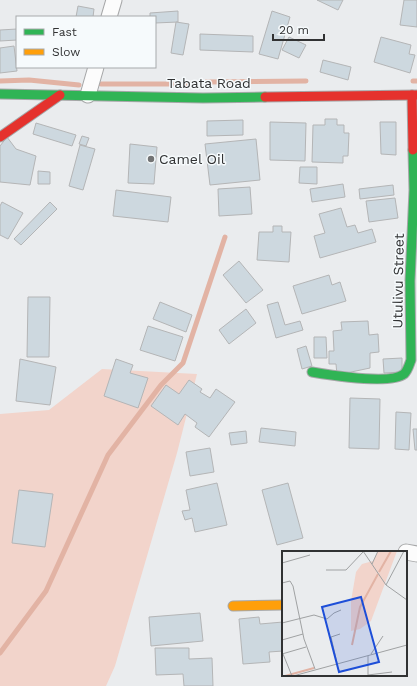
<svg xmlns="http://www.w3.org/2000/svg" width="417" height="686" font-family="'Work Sans',sans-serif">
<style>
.green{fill:#f2d4cb}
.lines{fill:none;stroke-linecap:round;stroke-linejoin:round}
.stream{stroke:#e2b3a4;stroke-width:5}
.building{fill:#cdd8df;stroke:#b4b5b6}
.street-casing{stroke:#a6a7a8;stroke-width:17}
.fast-casing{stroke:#a6a7a8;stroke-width:11}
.slow-casing{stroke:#a6a7a8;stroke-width:11}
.jam-casing{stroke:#a6a7a8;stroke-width:11}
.street{stroke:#fcfcfc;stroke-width:15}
.fast{stroke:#30b455;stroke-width:9}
.slow{stroke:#ff9f0a;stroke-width:9}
.jam{stroke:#e5322d;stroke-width:9}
.poi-dot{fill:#727374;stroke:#f6fafc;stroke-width:1.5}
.labels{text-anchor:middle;stroke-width:3;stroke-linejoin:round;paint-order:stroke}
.street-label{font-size:14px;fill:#313233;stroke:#f6fafc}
.poi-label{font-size:14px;fill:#313233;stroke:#f6fafc;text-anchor:start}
.inset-river{fill:none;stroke:#e2b3a4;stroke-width:2}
.inset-road{fill:none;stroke:#a0a2a3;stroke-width:1}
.view{fill:#1d4ed8;fill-opacity:0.15;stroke:#1d4ed8;stroke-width:2}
.inset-edge{fill:none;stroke:#313233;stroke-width:2}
</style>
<rect width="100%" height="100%" fill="#eaecee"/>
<path class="green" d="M102 369 197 374 177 453 115 666 106 686H0V414L49 410Z"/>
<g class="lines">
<g class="stream">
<path d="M0 81 29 80 79 85"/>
<path d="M413 81H417"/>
<path d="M206 82 306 81"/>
<path d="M101 84H191"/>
<path d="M0 653 46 591 108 455 161 385 183 363 225 237"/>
</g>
</g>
<g class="building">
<path d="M317 0H343L338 10Z"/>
<path d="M404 0H417V27L400 25Z"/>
<path d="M78 6 94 9 93 17H76Z"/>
<path d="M178 11V22L155 23V17H150V13Z"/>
<path d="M272 11 290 17 278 59 259 54Z"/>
<path d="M176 22 189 24 183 55 171 53Z"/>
<path d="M17 29V40L0 41V30Z"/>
<path d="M200 34 253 36V52L200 50Z"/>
<path d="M289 37 306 45 299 58 282 50Z"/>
<path d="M381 37 411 45 409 54 415 55 410 73 374 62Z"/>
<path d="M14 46 17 71 0 73V48Z"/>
<path d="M323 60 351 67 348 80 320 72Z"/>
<path d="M325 119H337V125H344V133H349L348 156H343V163L312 162 313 125H325Z"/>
<path d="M243 120V135L207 136V121Z"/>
<path d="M270 122 306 123 305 161 270 160Z"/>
<path d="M380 122H396V155L381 154Z"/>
<path d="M36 123 76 135 72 146 33 134Z"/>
<path d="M82 136 89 138 86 146 79 144Z"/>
<path d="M7 137 16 149 36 156 30 185 0 182V146Z"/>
<path d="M256 139 260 180 210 185 205 144Z"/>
<path d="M130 144 157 147 154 184 128 183Z"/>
<path d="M80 145 95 149 83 190 69 186Z"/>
<path d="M300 167H317V184L299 183Z"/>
<path d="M38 171 50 172V184H38Z"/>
<path d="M343 184 345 197 312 202 310 189Z"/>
<path d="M393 185 394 195 360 199 359 189Z"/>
<path d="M250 187 252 214 219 216 218 189Z"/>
<path d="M116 190 171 197 168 222 113 216Z"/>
<path d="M395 198 398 218 369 222 366 201Z"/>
<path d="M2 202 23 213 8 239 0 235V206Z"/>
<path d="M50 202 57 209 21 245 14 239Z"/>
<path d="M341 208 347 227 355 225 358 233 372 229 376 242 320 258 314 236 325 233 319 214Z"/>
<path d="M273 226H282V232H291L289 262 257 260 259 232H273Z"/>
<path d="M239 261 263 290 246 303 223 275Z"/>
<path d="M329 275 332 285 340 282 346 301 302 314 293 286Z"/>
<path d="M28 297H50L49 357H27Z"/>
<path d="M160 302 192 315 186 332 153 319Z"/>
<path d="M278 302 285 325 300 321 303 330 276 338 267 305Z"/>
<path d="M246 309 256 323 229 344 219 330Z"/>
<path d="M368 321 369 335 378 334 379 352 370 353V368L337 375 336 364H329V351H334L333 331 342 330 341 322Z"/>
<path d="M148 326 183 337 175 361 140 350Z"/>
<path d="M314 337H326L327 358H314Z"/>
<path d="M306 346 312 366 302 369 297 349Z"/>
<path d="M402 358V372L384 373 383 359Z"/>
<path d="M20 359 56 367 50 405 16 401Z"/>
<path d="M116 359 133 365 130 373 148 378 138 408 104 396Z"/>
<path d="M189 380 202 389 200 392 210 398 216 389 235 402 209 437 195 427 197 423 185 414 178 425 151 406 166 385 179 394Z"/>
<path d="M350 398 380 399 379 449 349 448Z"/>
<path d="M396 412 411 413 409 450 395 449Z"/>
<path d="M261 428 296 432 295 446 259 442Z"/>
<path d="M413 429H417V450H415Z"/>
<path d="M246 431 247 443 231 445 229 433Z"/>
<path d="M210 448 214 472 190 476 186 452Z"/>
<path d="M217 483 227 525 195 532 192 518 185 520 182 511 190 510 186 490Z"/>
<path d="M288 483 303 538 277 545 262 490Z"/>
<path d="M19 490 53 494 45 547 12 543Z"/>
<path d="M200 613 203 641 151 646 149 617Z"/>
<path d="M259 617 260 624 283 622V651L269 652 270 662 243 664 239 619Z"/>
<path d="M155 648H189V659L212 658 213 686H184L183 674 156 675Z"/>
</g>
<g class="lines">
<g class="street-casing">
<g id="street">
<path d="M109 17 114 0"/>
<path d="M88 95 96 67"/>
<path d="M406 552 417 554"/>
</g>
</g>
<g class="fast-casing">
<g id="fast">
<path d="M0 94 203 98 265 97"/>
<path d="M312 372C330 375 390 385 404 374 408 370 409 365 411 360L410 281 414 190 413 150"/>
</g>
</g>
<g class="slow-casing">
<path id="slow" d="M233 606 283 605"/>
</g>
<g class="jam-casing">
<g id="jam">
<path d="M412 95 413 150"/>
<path d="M265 97 417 95"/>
<path d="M0 137 60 95"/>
</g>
</g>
<use href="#street" class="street"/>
<use href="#fast" class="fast"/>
<use href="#slow" class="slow"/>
<use href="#jam" class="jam"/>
</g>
<circle class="poi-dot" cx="151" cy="159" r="4"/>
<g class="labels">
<g class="street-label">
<text x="209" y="88">Tabata Road</text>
<text transform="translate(398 281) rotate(-89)" y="5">Utulivu Street</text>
</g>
<g class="poi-label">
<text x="159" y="164">Camel Oil</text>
</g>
</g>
<g transform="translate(282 551)">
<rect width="125" height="125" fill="#eaecee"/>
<path d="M96 0H115L89 70 78 78 69 80V50L74 21 80 13 91 10Z" fill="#f2d4cb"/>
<path class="inset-river" d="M97 21 109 0M70 94 78 56 96 23M3 125 32 117"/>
<path class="inset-road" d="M81 0 104 34 125 49M0 12 28 4M90 13 96 0M44 19H64L81 1M0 32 8 30 11 35 22 88 33 118M104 34 122 0M0 72 32 64 45 68 52 62 59 59M0 89 21 83M0 103 24 96M1 103 10 125M89 103 101 85M55 112 49 86 58 83M86 124 110 121M11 125 125 94M86 125V105"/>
<path class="view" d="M79 46 97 111 57 121 40 56Z"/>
<rect width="125" height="125" class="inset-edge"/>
</g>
<rect x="16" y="16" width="140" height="52" fill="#f6fafc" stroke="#a7aaac"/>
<rect x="24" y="29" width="20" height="6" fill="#30b455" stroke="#a7aaac"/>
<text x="52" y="36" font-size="12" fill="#313233">Fast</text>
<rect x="24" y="49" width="20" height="6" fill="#ff9f0a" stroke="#a7aaac"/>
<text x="52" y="56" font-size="12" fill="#313233">Slow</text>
<path d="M273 34v6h51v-6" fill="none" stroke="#313233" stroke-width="2"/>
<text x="279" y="34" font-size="12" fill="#313233" stroke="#f6fafc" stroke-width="3" paint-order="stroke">20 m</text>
</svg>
